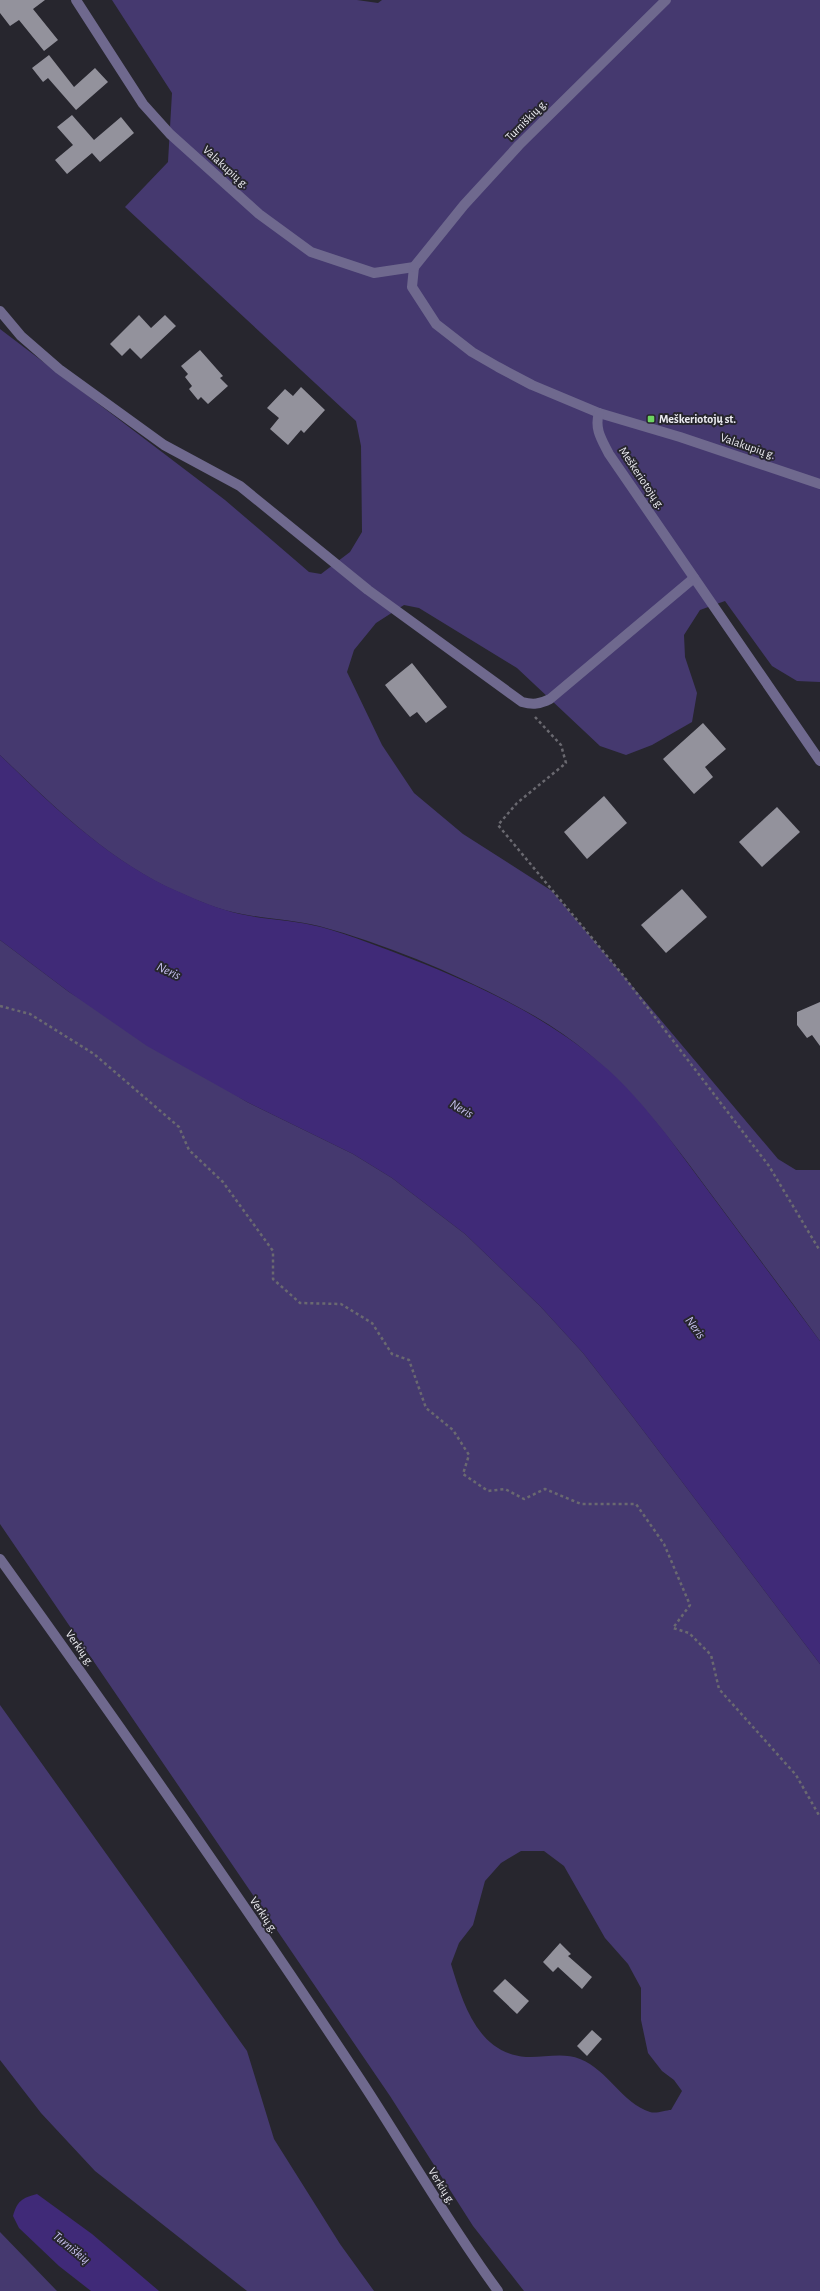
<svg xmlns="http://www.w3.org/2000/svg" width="820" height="2291" font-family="'Alegreya Sans',sans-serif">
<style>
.green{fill:#45396f;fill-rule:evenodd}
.water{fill:#402a78}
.building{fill:#93929c}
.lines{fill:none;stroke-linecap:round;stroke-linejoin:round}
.path{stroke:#6a6970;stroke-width:2.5;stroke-dasharray:3 3;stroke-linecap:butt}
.minor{stroke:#6f698e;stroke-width:10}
.poi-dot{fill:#6dd361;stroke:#27262e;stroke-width:1.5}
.labels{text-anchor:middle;stroke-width:4;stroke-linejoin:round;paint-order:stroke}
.street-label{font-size:12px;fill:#ededf2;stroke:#27262e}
.poi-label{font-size:12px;font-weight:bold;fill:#ededf2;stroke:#27262e;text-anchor:start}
.water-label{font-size:13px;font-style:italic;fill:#c6c0ed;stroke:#27262e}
</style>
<rect width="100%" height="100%" fill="#27262e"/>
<g class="green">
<path d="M112 0H357L378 3 382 0H820V682L797 681 772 666 725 601 700 610 684 635 685 657 697 693 692 722 652 745 626 755 600 746 517 668 419 608 404 605 376 623 354 650 347 672 382 745 414 793 463 834 552 891 778 1159 796 1170H820V1341C786 1294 751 1248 717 1202 664 1130 612 1059 531 1014 465 977 392 946 319 926 294 920 267 919 242 914 220 910 198 901 178 892 111 863 52 805 0 755V329L225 500 309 572 321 574 350 552 362 532 361 446 356 421 125 207 168 162 172 93Z"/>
<path d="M0 940 69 992 247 1102 353 1154 392 1178 465 1234 540 1306 583 1353 633 1417 820 1664V2291H524L473 2226 390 2096 0 1524ZM521 1851H544L564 1866 605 1938 628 1964 641 1988V2020L648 2053 662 2071 674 2080 682 2091 671 2110C666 2110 656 2114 650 2112 622 2103 608 2070 580 2059 563 2052 543 2058 526 2057 477 2053 463 2003 451 1964L459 1943 473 1925 485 1881 501 1863Z"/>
<path d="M0 1705 247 2051 274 2139 340 2244 374 2291H247L95 2171 41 2113 0 2060Z"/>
<path d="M0 2232 56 2290 57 2291H0Z"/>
</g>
<g class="water">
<path d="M0 755C51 805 112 863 177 891 197 900 218 909 240 914 267 920 295 920 321 927 353 936 383 948 414 960 480 986 545 1016 599 1062 625 1083 645 1108 666 1134L820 1341V1664L633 1417 583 1353 540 1306 465 1234 392 1178 353 1154 247 1102 147 1046 69 992 0 940Z"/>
<path d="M37 2194 92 2234 159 2291H91L59 2266 19 2228 13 2216C17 2201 22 2198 37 2194Z"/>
</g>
<g class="building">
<path d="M0 0H45L33 9 58 40 44 51 19 20 10 26 0 13Z"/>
<path d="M49 55 74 87 95 68 108 82 76 110 48 78 43 82 32 68Z"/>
<path d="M72 115 94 140 121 117 134 133 100 162 92 153 67 174 55 160 73 145 57 127Z"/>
<path d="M139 315 151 328 165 315 176 326 141 359 130 348 122 356 110 344Z"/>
<path d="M200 350 223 376 220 378 228 386 208 404 201 397 198 400 189 389 192 386 185 377 188 374 181 366Z"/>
<path d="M301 387 325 410 304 433 301 430 288 445 270 429 279 418 267 408 285 389 293 396Z"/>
<path d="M412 663 447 707 426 723 417 712 410 717 385 685Z"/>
<path d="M703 723 726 749 705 767 713 777 694 794 663 759Z"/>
<path d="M604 796 627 823 587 859 564 832Z"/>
<path d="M777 807 800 832 762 867 739 842Z"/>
<path d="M682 889 707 917 666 953 641 925Z"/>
<path d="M820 1002V1046L812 1035 807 1038 797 1025V1012Z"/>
<path d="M560 1943 571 1954 568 1956 592 1977 582 1989 558 1967 553 1972 543 1962Z"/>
<path d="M505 1979 529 2001 517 2014 493 1991Z"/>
<path d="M592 2030 602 2039 587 2056 577 2046Z"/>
</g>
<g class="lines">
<g class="path">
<path d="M535 717 561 745 566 763 517 803 498 825 622 974 769 1166 820 1251"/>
<path d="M0 1006 30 1014 94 1054 179 1127 189 1150 223 1182 273 1251V1279L300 1303 341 1304 372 1323 392 1354 409 1360 426 1408 453 1430 469 1455 463 1474 488 1491 505 1489 524 1499 545 1489 581 1504H636L664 1544 690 1605 673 1628 689 1633 711 1655 719 1689 796 1775 820 1817"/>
</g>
<g class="minor">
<path d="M76 0 143 104 170 134 259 214 311 252 374 273 414 267"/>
<path d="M414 267 412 287 436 324 472 352 498 367 532 385 599 413 680 437 820 484"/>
<path d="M414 267 464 205 519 145 666 0"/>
<path d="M0 311 21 336 59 369 164 445 240 486 368 590 522 702C533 705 540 704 550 699L694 578"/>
<path d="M599 413C594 429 602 440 609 454L820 761"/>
<path d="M0 1559C123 1730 244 1903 360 2079 406 2149 448 2223 498 2291"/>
</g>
</g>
<rect class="poi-dot" x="647" y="415" width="8" height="8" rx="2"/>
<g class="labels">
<g class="street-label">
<text transform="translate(526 120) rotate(-45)" y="4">Turniškių g.</text>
<text transform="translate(226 167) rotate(42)" y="4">Valakupių g.</text>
<text transform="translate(748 446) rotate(19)" y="4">Valakupių g.</text>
<text transform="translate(642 478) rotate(56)" y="4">Meškeriotojų g.</text>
<text transform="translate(80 1648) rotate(55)" y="4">Verkių g.</text>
<text transform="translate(264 1915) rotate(56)" y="4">Verkių g.</text>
<text transform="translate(442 2186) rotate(58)" y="4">Verkių g.</text>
</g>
<g class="poi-label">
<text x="659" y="423">Meškeriotojų st.</text>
</g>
<g class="water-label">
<text transform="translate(169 970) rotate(25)" y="5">Neris</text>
<text transform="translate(462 1108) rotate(30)" y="5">Neris</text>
<text transform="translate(696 1327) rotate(53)" y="5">Neris</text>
<text transform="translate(72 2247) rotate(39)" y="5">Turniškių</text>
</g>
</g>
</svg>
